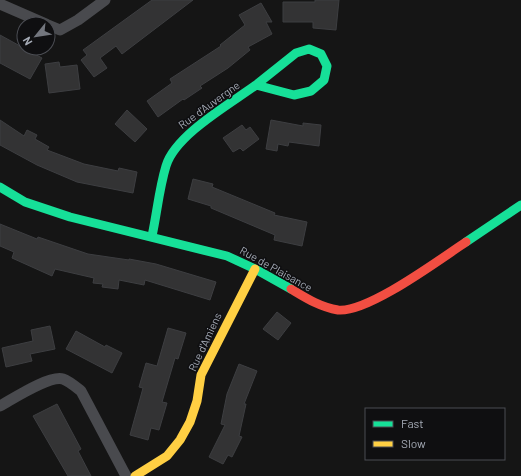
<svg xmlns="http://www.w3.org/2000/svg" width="521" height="476" font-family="Barlow,sans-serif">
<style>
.building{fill:#333334;stroke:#3d3e41}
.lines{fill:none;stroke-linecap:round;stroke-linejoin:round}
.street{stroke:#494a4e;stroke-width:11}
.fast{stroke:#16e098;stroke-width:9}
.slow{stroke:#ffcf43;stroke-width:9}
.jam{stroke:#f24e42;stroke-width:9}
.labels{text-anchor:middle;stroke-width:3;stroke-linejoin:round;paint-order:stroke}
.street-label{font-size:11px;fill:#a5abb6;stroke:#0f0f11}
</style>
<rect width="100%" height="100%" fill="#151515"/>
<g class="building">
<path d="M152 0H193L122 54 116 46 100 58 107 68 94 77 81 60 87 55 83 50Z"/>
<path d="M315 0H339L336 30 313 28V22H283V2H315Z"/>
<path d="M261 3 272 22H266L272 34 248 47 250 50 228 68 200 86 202 88 184 100 183 99 158 117 147 101 172 83 170 79 221 46 220 45 245 25 239 15Z"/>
<path d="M0 35 42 58 30 79 0 63Z"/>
<path d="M59 62 60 67 77 65 80 89 49 93 45 64Z"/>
<path d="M127 110 147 129 135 142 115 124Z"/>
<path d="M0 120 24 136 27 130 37 135 35 139 49 147 47 150 84 164 118 171 119 168 137 172 133 193 77 182 37 165 0 145Z"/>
<path d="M271 120 303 126V123L321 125 319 146 289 142 288 146 278 144 277 151 266 149Z"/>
<path d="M242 125 246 130 250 127 259 139 243 151 240 148 233 152 223 138Z"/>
<path d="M193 179 213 184 212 187 275 213 274 215 307 222 302 246 274 240 275 235 211 208V206L188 199Z"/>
<path d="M0 224 37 239 38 237 88 254 129 260V259L156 264 216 282 210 300 145 280 144 285 119 280 118 289 102 287 103 284 93 283 94 278 55 269 52 276 12 258 14 252 0 246Z"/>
<path d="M277 312 291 323 278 340 263 329Z"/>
<path d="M50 326 55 349 30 354 32 361 6 367 2 348 33 341 31 330Z"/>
<path d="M168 328 186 333 178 359 175 358 162 402 167 403 159 430 151 428 148 440 130 435 143 388 139 387 146 363 157 366Z"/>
<path d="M76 331 105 347 106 345 122 353 112 373 66 349Z"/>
<path d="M239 364 257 371 244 404H246L239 436 242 437 232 457 228 455 223 464 209 457 225 425 221 424 227 394Z"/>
<path d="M57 404 81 449 78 451 91 476H68L33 416Z"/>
</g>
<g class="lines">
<g class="street">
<path d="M0 4 46 24"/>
<path d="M48 25 60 30 78 20 105 0"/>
<path d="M0 406C13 399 49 375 63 379 69 381 76 387 81 391L126 476"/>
</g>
<g class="fast">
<path d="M0 187 25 202 70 217 227 256 255 269 291 289"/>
<path d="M152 236C157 213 159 189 166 166 175 135 230 104 256 85L294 95 311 91 324 80 327 66 321 54 309 49 296 53 256 85"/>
<path d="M466 242 521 205"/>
</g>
<path class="slow" d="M135 476 167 456 180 440 190 422 197 401 201 375 255 269"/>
<path class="jam" d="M291 289C306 298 320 307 338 310 368 313 440 259 466 242"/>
</g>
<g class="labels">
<g class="street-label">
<text transform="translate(209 105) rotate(-36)" y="4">Rue d'Auvergne</text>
<text transform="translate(276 269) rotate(29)" y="4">Rue de Plaisance</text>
<text transform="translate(205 342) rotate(-65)" y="4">Rue d'Amiens</text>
</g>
</g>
<rect x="365" y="408" width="140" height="52" fill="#0f0f11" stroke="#4b4d53"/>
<rect x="373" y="421" width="20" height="6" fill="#16e098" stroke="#4b4d53"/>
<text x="401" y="428" font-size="12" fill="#a5abb6">Fast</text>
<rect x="373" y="441" width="20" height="6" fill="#ffcf43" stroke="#4b4d53"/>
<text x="401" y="448" font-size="12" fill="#a5abb6">Slow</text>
<g transform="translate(36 36) rotate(240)"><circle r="19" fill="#0f0f11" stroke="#4b4d53"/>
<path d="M0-3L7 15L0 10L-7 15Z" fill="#73767e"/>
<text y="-6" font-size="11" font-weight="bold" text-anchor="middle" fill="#a5abb6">N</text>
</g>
</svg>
